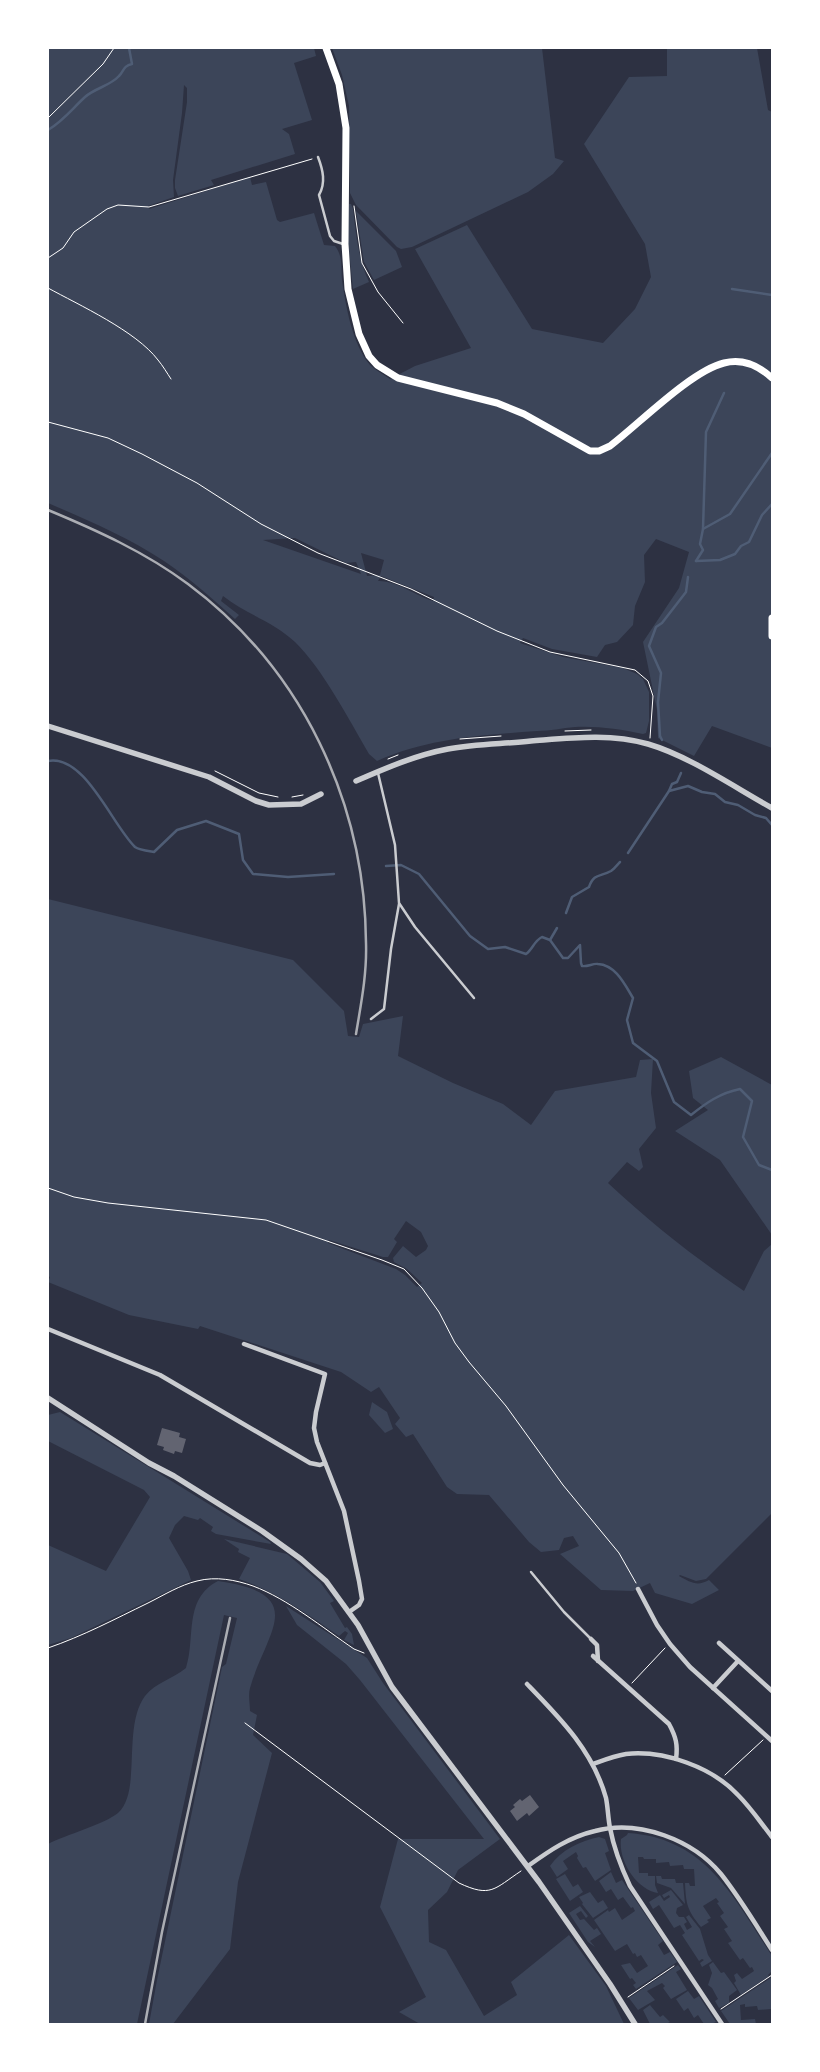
<svg xmlns="http://www.w3.org/2000/svg" width="820" height="2072" font-family="'DM Sans',sans-serif">
<style>
.green{fill:#3c4559;fill-rule:evenodd}
.lines{fill:none;stroke-linecap:round;stroke-linejoin:round}
.stream{stroke:#4f5d75;stroke-width:2.5}
.building{fill:#626471}
.path{stroke:#fff;stroke-width:1}
.service{stroke:#caccd0;stroke-width:2.5}
.minor{stroke:#caccd0;stroke-width:4.5}
.tertiary{stroke:#caccd0;stroke-width:5.5}
.secondary{stroke:#fff;stroke-width:7}
.rail{stroke:#abadb3;stroke-width:2.5}
</style>
<rect width="100%" height="100%" fill="#2d3142"/>
<g class="green">
<path d="M48 48H314L316 56 294 63 312 120 282 129 289 134 295 154 211 180 214 185 178 196 175 188V180L187 102V88L184 85 182 113 173 180 174 197 148 206 149 209 250 177 252 185 266 182 277 220 280 222 314 213 324 245 335 246C343 256 341 267 342 280 346 307 352 343 370 365 375 370 383 374 390 379L415 366 471 348 415 249 467 225 532 329 603 343 635 309 651 277 645 244 584 144 629 77 667 76V48H757L768 110 772 112V748L712 726 694 756 658 738 657 710 643 642 679 588 689 552 656 539 644 555 645 582 635 606 633 625 617 642 605 645 597 657 552 649 523 638 520 643 563 657 623 668 637 674 643 679 649 692V721L646 733 643 734C620 729 598 726 575 727 562 728 550 731 537 731 482 735 428 738 377 761L369 754C350 721 322 668 295 642 274 622 246 614 223 596L221 601 239 615 235 619C212 598 189 578 164 561 128 537 87 520 48 503ZM295 538 346 563 356 562 361 574 263 540ZM361 553 384 560 380 575 367 576ZM381 576 434 597 433 601C416 596 396 580 378 581Z"/>
<path d="M332 48H542L555 158 564 161 553 174 528 192 412 247 401 249 397 247 356 205 350 193 349 106 342 75Z"/>
<path d="M349 204H351L353 209C356 235 358 258 369 282L353 289 348 240Z"/>
<path d="M356 211 396 251 402 267 374 280 364 262Z"/>
<path d="M48 899 293 960 344 1011 348 1036 359 1037 363 1024 403 1016 398 1056 453 1083 503 1104 531 1125 555 1091 636 1077 640 1060 653 1059 651 1093 656 1128 639 1149 643 1167 639 1171 627 1162 608 1183C652 1224 694 1257 744 1291L764 1251 772 1244V1513L706 1579 696 1581 680 1575 679 1576C690 1582 697 1587 709 1580L719 1590 692 1604 655 1593 650 1583 633 1591 601 1590 560 1554 579 1546 573 1536 564 1538 559 1550 541 1552 529 1542 489 1495 457 1494 447 1487 413 1434 406 1437 395 1424 400 1418 379 1387 371 1392 341 1372 200 1326 198 1329 129 1315 48 1282 50 1277 48 1276ZM406 1221 421 1232 428 1246 426 1250 416 1257 403 1246 393 1258 394 1262 407 1269 422 1283 417 1287 405 1275 396 1269 328 1243 329 1240 383 1257H388L397 1242 394 1239Z"/>
<path d="M721 1057 772 1085V1235L720 1160 675 1131 708 1110 693 1098 689 1071Z"/>
<path d="M372 1402 387 1412 393 1429 385 1433 369 1415Z"/>
<path d="M60 1412 270 1542 271 1544 216 1534 211 1531 213 1527 200 1518 198 1520 184 1516 175 1525 169 1538 188 1571 191 1580 71 1638 48 1645V1545L106 1571 150 1497 144 1490 48 1441V1415Z"/>
<path d="M224 1539 287 1554 320 1582 334 1601 330 1603 345 1628 347 1627 352 1634 354 1645 344 1640 348 1633 345 1631 339 1636C307 1614 277 1592 239 1579L250 1558 238 1552 239 1549Z"/>
<path d="M218 1581C311 1594 266 1632 250 1688 248 1695 250 1704 250 1711L257 1715 253 1735 272 1753 238 1882 230 1949 173 2024H149L157 1980 222 1667 226 1664 237 1618 224 1615 137 2024H48V1844C65 1835 105 1824 118 1813 142 1792 122 1727 145 1696 156 1682 173 1679 186 1668 196 1638 183 1599 218 1581Z"/>
<path d="M286 1606 367 1658 383 1683 500 1839 458 1870 447 1892 428 1910 429 1942 446 1950 484 2016 517 1995 511 1982 569 1935 606 1986 624 2024H420L399 2012 426 1997 380 1907 398 1839H484L360 1680 346 1664 297 1625Z"/>
<path d="M628 1833C706 1838 734 1898 772 1956V1971L768 1975 769 1976 741 1995 734 1983 736 1981 734 1975 737 1973 742 1979 754 1971 752 1967 750 1968 743 1958 740 1960 728 1943 732 1941 724 1929 728 1927 720 1916 724 1913 717 1903 719 1902 716 1898 703 1906 711 1918 707 1920 709 1922 701 1927C687 1910 686 1904 685 1883H689L690 1886H695L694 1869H684L683 1865 670 1866 669 1862 656 1863V1859H644L643 1857H638L639 1873H648V1876H655V1885L658 1893C637 1890 618 1861 621 1839L627 1835Z"/>
<path d="M599 1837 605 1839 609 1851 605 1853 611 1870 595 1881 586 1867 583 1868 577 1858 578 1856 576 1852 563 1861 568 1869 557 1877 550 1866C561 1850 580 1841 599 1837Z"/>
<path d="M611 1872 616 1883 622 1880 663 1941 658 1945 664 1955 670 1952 677 1962 636 1989 633 1985 636 1983 632 1978 630 1979 621 1965 630 1963 637 1973 648 1966 641 1955 637 1957 635 1953 633 1954 627 1944 615 1951 594 1920 608 1910 609 1912 615 1908 622 1920 635 1911 633 1907 631 1908 623 1897 618 1900 611 1889 606 1892 599 1881Z"/>
<path d="M565 1874 573 1887 578 1884 583 1892 570 1901 556 1879Z"/>
<path d="M656 1876H661L662 1879H675L676 1883H683L685 1904 671 1888 657 1883Z"/>
<path d="M671 1890 683 1905 677 1908 676 1913 679 1917H684L687 1922 684 1924 687 1930 692 1927 686 1917 689 1915 700 1929 708 1955 712 1961 702 1967 700 1963 704 1960 702 1959 699 1961 682 1935 685 1933 680 1925 674 1928 659 1905 653 1909 649 1902 660 1895 664 1901 670 1897 669 1895 664 1898 662 1895Z"/>
<path d="M590 1892 598 1903 603 1900 608 1908 593 1918 582 1904 583 1903 579 1897Z"/>
<path d="M580 1906 588 1916 586 1918 581 1911 576 1914 580 1920 584 1919 594 1930 597 1928 601 1934 590 1941 595 1947 588 1942 569 1913Z"/>
<path d="M713 1962 721 1973 724 1972 737 1990 729 1996V2003L719 2008 715 2001 718 1999 712 1988 708 1985 712 1973 709 1965Z"/>
<path d="M678 1965 681 1969 676 1972 687 1990 671 1999 663 1988 665 1986 662 1983 647 1991 655 2000 638 2010 629 1998Z"/>
<path d="M772 1977V2013L771 2009 758 2010 757 2006 745 2007V2004L740 2005 741 2020 755 2019 756 2024H730L721 2011Z"/>
<path d="M688 1991 694 1999 699 1996 716 2022 711 2024H704L698 2015 694 2018 688 2008 684 2011 676 1999Z"/>
<path d="M650 2005 660 2017 663 2015 670 2022 666 2024H650L643 2010Z"/>
</g>
<g class="lines">
<g class="stream">
<path d="M48 130C63 121 72 109 85 97 95 88 110 86 119 76 124 71 123 66 132 64L129 48"/>
<path d="M732 289 772 295"/>
<path d="M703 529 706 432 724 393"/>
<path d="M696 561 703 550 700 544 703 529 730 514 772 453"/>
<path d="M696 561 720 560 735 554 741 546 749 542 762 515 772 504"/>
<path d="M662 740 660 736 658 702 661 673 649 646 656 627 662 623 686 592 688 577"/>
<path d="M48 761C85 754 112 825 135 847 139 850 148 851 154 852L177 830 206 821 239 834 243 860 253 874 288 877 334 874"/>
<path d="M669 791 672 784 677 782 681 773"/>
<path d="M628 853 669 791 688 786 702 792 715 794 725 802 738 805 755 815 766 818 772 825"/>
<path d="M386 866 401 865 419 874 470 936 488 949 505 947 526 954C533 949 534 941 542 937L550 940 563 958H568L580 945 581 963 582 966C588 967 593 963 598 964 616 965 625 985 633 998L627 1020 633 1043 657 1061 674 1102 691 1115C706 1103 720 1093 740 1089L752 1101 743 1137 759 1165 772 1170"/>
<path d="M566 913 572 897 589 887C594 873 600 877 611 871 614 869 618 864 620 862"/>
<path d="M550 940 557 928"/>
</g>
</g>
<g class="building">
<path d="M162 1428 180 1433 179 1437 186 1439 182 1453 175 1451 174 1454 163 1450 164 1447 157 1445Z"/>
<path d="M530 1795 539 1807 529 1816 527 1813 517 1821 510 1811 515 1807 513 1805 520 1799 522 1801Z"/>
</g>
<g class="lines">
<g class="path">
<path d="M48 118 103 64 114 48"/>
<path d="M354 206 362 263 378 292 403 323"/>
<path d="M48 258 63 248 74 232 107 209 118 205 149 207 312 159"/>
<path d="M48 288C79 305 136 331 158 360 163 366 167 373 171 379"/>
<path d="M48 422 108 438 142 454 197 483 261 524 318 553 411 589 497 631 550 652 635 670 648 681 653 696 650 738"/>
<path d="M565 731 591 730"/>
<path d="M460 739 501 736"/>
<path d="M388 759 398 755"/>
<path d="M215 771 259 793 278 797"/>
<path d="M292 797 303 795"/>
<path d="M48 1188 74 1197 108 1203 266 1220 382 1260 404 1269 422 1288 439 1312 455 1343 469 1362 506 1406 563 1485 619 1553 636 1583"/>
<path d="M48 1648C83 1636 115 1619 148 1603 164 1595 180 1585 197 1581 216 1576 236 1580 253 1586 288 1599 323 1628 354 1649L364 1653"/>
<path d="M632 1683 665 1648"/>
<path d="M245 1723 459 1883C491 1898 494 1889 521 1871"/>
<path d="M725 1775 763 1740"/>
<path d="M628 1997 674 1966"/>
<path d="M721 2009 772 1975"/>
</g>
<g class="service">
<path d="M318 157C323 170 326 183 319 195L330 236 334 241 343 244"/>
<path d="M378 773 395 845 399 903 415 927 474 998"/>
<path d="M371 1019 384 1009 391 949 399 904"/>
<path d="M531 1572 564 1612 591 1639"/>
</g>
<g class="minor">
<path d="M48 1329 160 1375 310 1463 320 1465 325 1463"/>
<path d="M244 1344 325 1374 316 1412 314 1428 317 1442 344 1511 359 1581 362 1599 359 1605 349 1612"/>
<path d="M638 1589 657 1625 670 1644 690 1667 772 1741"/>
<path d="M591 1639 597 1645 598 1661"/>
<path d="M719 1643 772 1691"/>
<path d="M593 1656 669 1724C676 1737 678 1745 676 1759"/>
<path d="M527 1684C560 1718 593 1751 606 1798 608 1808 608 1818 610 1828 614 1849 621 1867 630 1886L722 2024"/>
<path d="M713 1688 738 1661"/>
<path d="M593 1764C604 1760 614 1756 626 1754 664 1750 712 1767 738 1795 751 1808 761 1823 772 1837"/>
<path d="M528 1866C549 1851 569 1837 595 1831 639 1819 693 1840 721 1874 740 1898 756 1925 772 1950"/>
</g>
<g class="tertiary">
<path d="M48 726 209 777 256 801 269 805 301 804 321 794"/>
<path d="M356 781C386 768 416 755 448 749 476 744 504 744 531 741 570 738 610 733 648 744 689 756 734 787 772 808"/>
<path d="M48 1398 149 1463 174 1476 262 1531 301 1559 326 1581 358 1625 392 1687 539 1882 610 1984 635 2024"/>
</g>
<g class="secondary">
<path d="M326 48 339 84 346 128 345 244 348 289 359 334 369 356 377 365 398 378 497 403 524 414 590 451H599L610 446C639 424 691 371 724 363 743 358 759 366 772 378"/>
<path d="M772 618V636"/>
</g>
<g class="rail">
<path d="M48 510C96 530 145 552 188 584 302 669 365 802 366 943 367 974 361 1004 356 1034"/>
<path d="M145 2024 162 1932 230 1618"/>
</g>
</g>
<rect width="820" height="2072" fill="none" stroke="#ffffff" stroke-width="98"/>
</svg>
